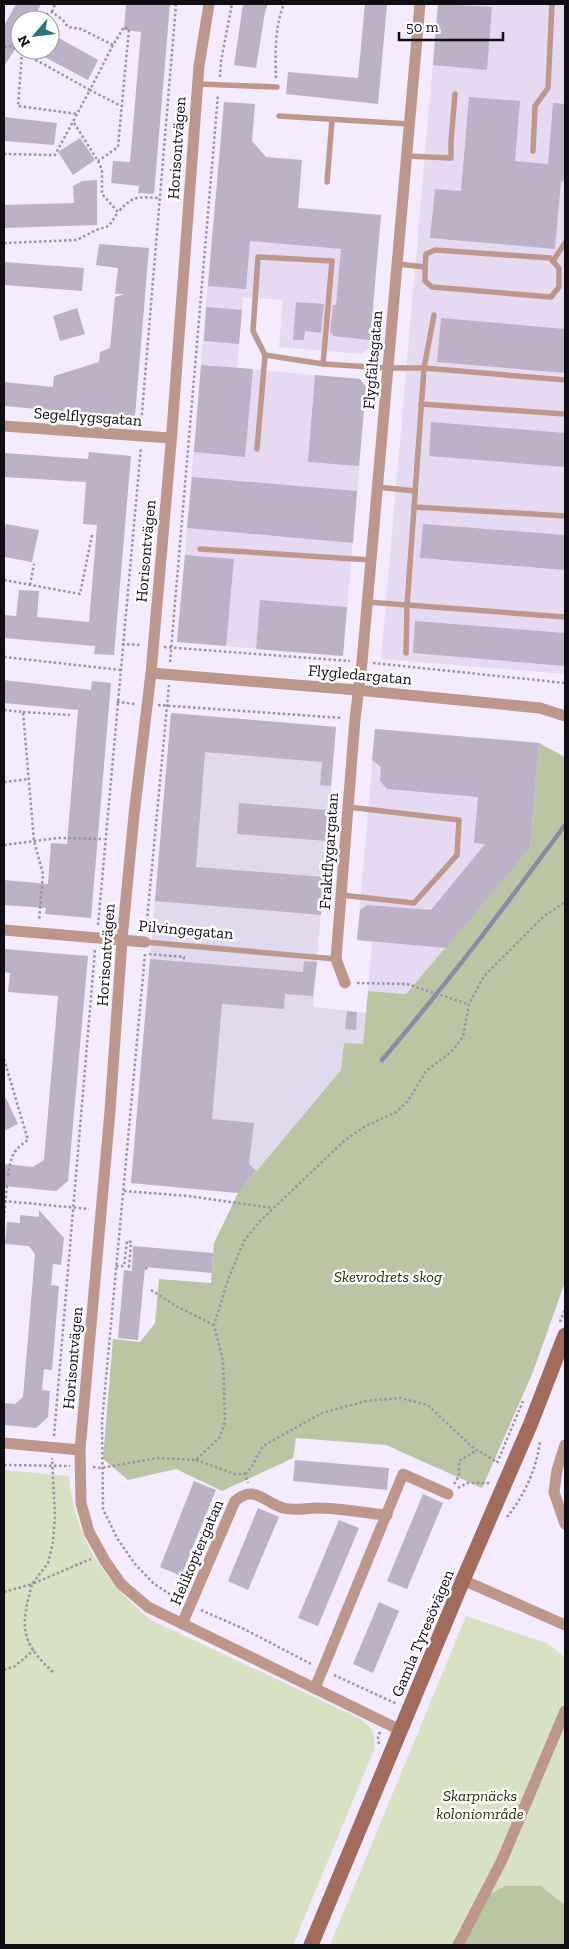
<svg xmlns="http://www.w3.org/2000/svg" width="569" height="1949" font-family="'Zilla Slab',serif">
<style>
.commercial{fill:#e1d9ed}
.built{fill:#e6daf2}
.green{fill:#d8e1c2}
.forest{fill:#bbc4a3}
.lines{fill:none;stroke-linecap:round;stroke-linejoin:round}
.stream{stroke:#848fa7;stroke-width:4.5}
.building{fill:#bcb1c7}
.path{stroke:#9a93a2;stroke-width:2.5;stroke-dasharray:2.5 2.5;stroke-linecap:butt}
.lane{stroke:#bd978b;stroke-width:5.5}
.street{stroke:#bd978b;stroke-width:11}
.secondary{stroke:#a16c5b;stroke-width:15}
.labels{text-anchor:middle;stroke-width:5;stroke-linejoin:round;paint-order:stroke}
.street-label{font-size:16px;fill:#100d14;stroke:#fff}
.park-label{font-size:16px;font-style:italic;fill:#262f06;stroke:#fff}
</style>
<rect width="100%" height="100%" fill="#f4ebfe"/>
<path class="commercial" d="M171 713 336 727 313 1007 366 1013 364 1045 344 1043 341 1070 238 1193 131 1183Z"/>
<g class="built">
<path d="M438 4H565V674L381 659Z"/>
<path d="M215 201 381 215 370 347 362 354 279 347 283 300 243 297 239 344 237 368 360 379 366 387 343 656 177 642Z"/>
<path d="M375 729 539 743 530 848 406 994 368 991 372 942 357 940Z"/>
</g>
<g class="green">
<path d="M4 1470 69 1476C75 1539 103 1580 151 1620L359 1718C373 1728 376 1733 374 1750L293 1945H4Z"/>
<path d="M466 1616 549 1644 565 1658V1905L541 1886 460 1945H330Z"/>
</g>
<g class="forest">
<path d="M539 743 565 757V1282L533 1372 482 1488 386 1445 296 1438 293 1458 222 1491 176 1469 128 1480 103 1459 113 1339 140 1342 155 1323 159 1279 211 1283 214 1243 238 1193 341 1070 344 1043 363 1044 368 991 406 994 530 848Z"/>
<path d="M505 1886H541L565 1905V1945H460L490 1894Z"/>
</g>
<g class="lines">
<path class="stream" d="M382 1060C447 984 506 905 565 825"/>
</g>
<g class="building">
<path d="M16 4H41L33 20H20V42L4 66V26Z"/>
<path d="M126 4H170L154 194 138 193 139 186 111 183 113 161 130 162 141 32 124 30Z"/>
<path d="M243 4H268L265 12 256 68 234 65Z"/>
<path d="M365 4H387L378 104 286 94 288 72 358 78Z"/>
<path d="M438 4 492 7 487 70 433 65Z"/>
<path d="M50 33 98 60 88 80 31 50H50Z"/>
<path d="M469 97 520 101 515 161 548 164 553 103 565 104V182L561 181 555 249 430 238 435 189 461 191Z"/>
<path d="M224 102 255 104 252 141 266 157 302 160 298 208 381 215 370 340 333 336V334L330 333 333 305H336L341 249 250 241 246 289 208 286Z"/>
<path d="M4 117 57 123 54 145 4 141Z"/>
<path d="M80 138 95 160 73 175 58 152Z"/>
<path d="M97 180V225L4 228V205L74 203 73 186 82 181Z"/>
<path d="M99 244 149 248 134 428 93 424 94 414 4 406V382L53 387 54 376 99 362 100 352 110 348 115 297 124 294H115L118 268 96 265Z"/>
<path d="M4 262 84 268 82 291 4 285Z"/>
<path d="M296 302 324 304 321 333 305 331 304 340H293Z"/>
<path d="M206 307 242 310 239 344 204 341Z"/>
<path d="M77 308 85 334 60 341 53 316Z"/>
<path d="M441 318 565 329V373L437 362Z"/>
<path d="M201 365 253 369 245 457 194 452Z"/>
<path d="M315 375 360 379 366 387 359 466 308 462Z"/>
<path d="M431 422 565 433V467L429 456Z"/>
<path d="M89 452 131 456 114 655 94 654 95 646 4 638V615L16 616 19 590 39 591 37 617 89 622 97 525 83 524 86 482 4 477V453L88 459Z"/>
<path d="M192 477 357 491 353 543 187 528Z"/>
<path d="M6 524 39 530 32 562 4 557V537Z"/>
<path d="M423 524 565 535V570L420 558Z"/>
<path d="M185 555 234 559 226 646 177 642Z"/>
<path d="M260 600 347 607 343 656 256 649Z"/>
<path d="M415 621 565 633V666L413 653Z"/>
<path d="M4 680 91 690 92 681 111 683 91 918 45 914 46 908 4 905V880L48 884 51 843 67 844 78 710 4 703Z"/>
<path d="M171 713 336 727 331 786 320 785 322 762 205 752 196 867 324 877 321 915 155 901Z"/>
<path d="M375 729 539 743 530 848 446 948 357 940 360 910 367 905 431 910 485 844 474 843 478 797 387 789 380 781 381 767 372 760Z"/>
<path d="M239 803 329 810 327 841 237 834Z"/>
<path d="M4 949 88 956 68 1181 56 1191 4 1186V1164L33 1167 44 1160 58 996 8 992 10 973 4 972Z"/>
<path d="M150 959 303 972 304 961 317 962 313 996 285 994 284 1009 222 1004 212 1119 254 1123 249 1164 256 1171 238 1193 131 1183Z"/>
<path d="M347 1011 357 1012 356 1030 345 1029Z"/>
<path d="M4 1094 18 1124 4 1131Z"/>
<path d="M39 1210 64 1238 61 1265 53 1264 51 1285 59 1286 52 1370 44 1369 42 1390 50 1391 48 1417 36 1428 4 1425V1403L15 1404 23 1397 35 1254 29 1246 5 1244 7 1222 20 1223V1215L39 1217Z"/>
<path d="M133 1246 213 1253 212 1273 145 1267 138 1340 118 1338 124 1270 132 1271Z"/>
<path d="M295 1460 389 1468 387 1490 293 1481Z"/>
<path d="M194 1481 216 1490 181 1576 160 1567Z"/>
<path d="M423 1494 443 1503 407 1589 387 1581Z"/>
<path d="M258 1508 279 1517 248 1590 228 1581Z"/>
<path d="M339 1520 359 1528 318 1626 298 1618Z"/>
<path d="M379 1602 399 1611 373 1673 353 1664Z"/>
</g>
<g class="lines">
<g class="path">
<path d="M4 5 5 4"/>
<path d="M52 12 55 4"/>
<path d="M37 19 52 12 63 20 68 27 81 29 113 45 124 27 129 29 118 147 98 161"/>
<path d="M113 45 90 90 121 106"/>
<path d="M4 47 11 46 90 90 55 155 4 154"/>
<path d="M22 52 18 106 78 114"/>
<path d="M220 77 221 61 232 4"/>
<path d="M276 78C275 54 275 25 284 4"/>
<path d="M74 123 98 161 102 170V194L118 212C133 195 138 197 160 198"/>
<path d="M4 243 77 240 96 230 109 226 118 212"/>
<path d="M141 425 176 4"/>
<path d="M4 580 80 594 92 535"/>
<path d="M30 585 34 564"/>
<path d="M122 644 141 645"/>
<path d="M164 647 350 661"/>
<path d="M4 657 121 670"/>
<path d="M170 662 218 95"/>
<path d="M373 663 565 683"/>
<path d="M117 702 135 704"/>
<path d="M158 705 342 718"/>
<path d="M4 710 23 712 34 841 43 874 39 921"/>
<path d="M23 712 70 715"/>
<path d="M4 782 29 779"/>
<path d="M4 845 58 838 104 839"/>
<path d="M98 925 141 447"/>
<path d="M146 931 169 685"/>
<path d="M145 954 102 1422 103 1509 117 1538 135 1564 153 1583 180 1601"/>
<path d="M149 954 184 957 183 962"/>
<path d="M357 983 407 984 468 1004"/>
<path d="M4 1059 28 1140C11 1151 10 1160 8 1179"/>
<path d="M124 1191 188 1196 273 1208"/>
<path d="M4 1201 89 1209"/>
<path d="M4 1218 7 1184"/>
<path d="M116 1266H124L127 1241 131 1242 129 1267H132"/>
<path d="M145 1268 149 1269"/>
<path d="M151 1290 178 1307 214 1325"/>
<path d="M560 1322 565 1309"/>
<path d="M54 1436 95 950"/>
<path d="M196 1460 235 1474H245L248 1483"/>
<path d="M497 1463 523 1401"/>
<path d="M4 1465 70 1466"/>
<path d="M93 1467 101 1468 158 1458 196 1460 220 1437 225 1421 223 1361 214 1325 228 1280 244 1241 259 1222 344 1141 364 1127 396 1112 408 1101 426 1071 451 1052 463 1037 469 1004 484 976 543 917 565 902"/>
<path d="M245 1474 251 1468 263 1446 322 1413 366 1401 400 1398 428 1405 472 1447 497 1462"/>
<path d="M454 1484 459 1476V1461L476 1451"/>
<path d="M458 1488 467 1483H491"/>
<path d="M507 1517C524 1496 537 1468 540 1441"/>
<path d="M4 1592 32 1584 48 1563 53 1542 55 1516 52 1458"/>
<path d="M201 1610 244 1629 313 1665"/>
<path d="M4 1670 15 1666 34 1650"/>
<path d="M53 1672C19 1641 21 1626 32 1584L91 1559"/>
<path d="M334 1675 397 1704"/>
<path d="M379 1744 378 1737 380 1732"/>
</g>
<g class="lane">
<path d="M198 84 277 87"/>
<path d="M279 116 409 124"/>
<path d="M533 151 535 106 548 88 552 4"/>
<path d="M407 156 451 158V141L455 94"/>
<path d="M327 182 332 120"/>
<path d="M553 261 565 243"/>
<path d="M398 264 425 267V281L432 287 551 297 559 287V268L550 258 435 250 426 254 425 267"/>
<path d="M265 355 253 331 258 257 332 261 323 364"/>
<path d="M421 404 565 414"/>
<path d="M257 449 265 355 323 364 387 368H424L565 380"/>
<path d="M377 487 415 491"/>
<path d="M414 507 565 516"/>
<path d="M200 549 371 560"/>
<path d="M367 602 565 617"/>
<path d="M406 653 407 606 424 368 434 315"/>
<path d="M341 895 414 903 457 855 459 820 348 807"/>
<path d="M145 942 336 959"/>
</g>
<g class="street">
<path d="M209 4 199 66 171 444 151 673 134 815 122 940 110 1111 80 1450 81 1503 89 1532 105 1561 121 1584 148 1607 400 1730"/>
<path d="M4 426 170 438"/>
<path d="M151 673 357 690 540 708 565 716"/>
<path d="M4 930 145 942"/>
<path d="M345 983 336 959 355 719 362 662 420 4"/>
<path d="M4 1443 80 1450"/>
<path d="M565 1445 557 1470 554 1492 565 1524"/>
<path d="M463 1580 565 1625"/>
<path d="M182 1624 235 1501C254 1484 264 1502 283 1508 295 1511 306 1508 317 1508 340 1508 364 1513 387 1515"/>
<path d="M315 1688 403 1474 448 1494"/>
<path d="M458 1945 502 1860 565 1711"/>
</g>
<path class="secondary" d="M311 1945 463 1580 531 1423 565 1335"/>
</g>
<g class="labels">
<g class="street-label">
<text transform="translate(176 148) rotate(-86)" y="6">Horisontvägen</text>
<text transform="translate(372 360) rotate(-85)" y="6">Flygfältsgatan</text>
<text transform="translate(88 416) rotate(4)" y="6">Segelflygsgatan</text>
<text transform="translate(145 551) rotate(-85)" y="6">Horisontvägen</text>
<text transform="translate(360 674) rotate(5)" y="6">Flygledargatan</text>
<text transform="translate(328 851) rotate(-86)" y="6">Fraktflygargatan</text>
<text transform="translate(186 929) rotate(5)" y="6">Pilvingegatan</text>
<text transform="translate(105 955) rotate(-86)" y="6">Horisontvägen</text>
<text transform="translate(72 1358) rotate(-85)" y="6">Horisontvägen</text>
<text transform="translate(196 1552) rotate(-67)" y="6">Helikoptergatan</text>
<text transform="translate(422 1633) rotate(-67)" y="6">Gamla Tyresövägen</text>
</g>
<g class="park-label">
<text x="388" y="1282">Skevrodrets skog</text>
<text x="480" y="1801">Skarpnäcks<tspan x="480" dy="18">koloniområde</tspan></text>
</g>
</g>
<rect width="569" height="1949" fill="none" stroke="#100d14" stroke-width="10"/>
<g transform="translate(35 35) rotate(242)"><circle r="24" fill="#ffffff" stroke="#9f9ea1"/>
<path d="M0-4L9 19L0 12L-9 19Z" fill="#2b747b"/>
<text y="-8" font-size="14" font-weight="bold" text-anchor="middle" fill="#100d14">N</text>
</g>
<path d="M399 32v8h104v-8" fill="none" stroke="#100d14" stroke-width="2.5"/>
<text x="406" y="32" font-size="15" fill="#100d14" stroke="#ffffff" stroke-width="4" paint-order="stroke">50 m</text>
</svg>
